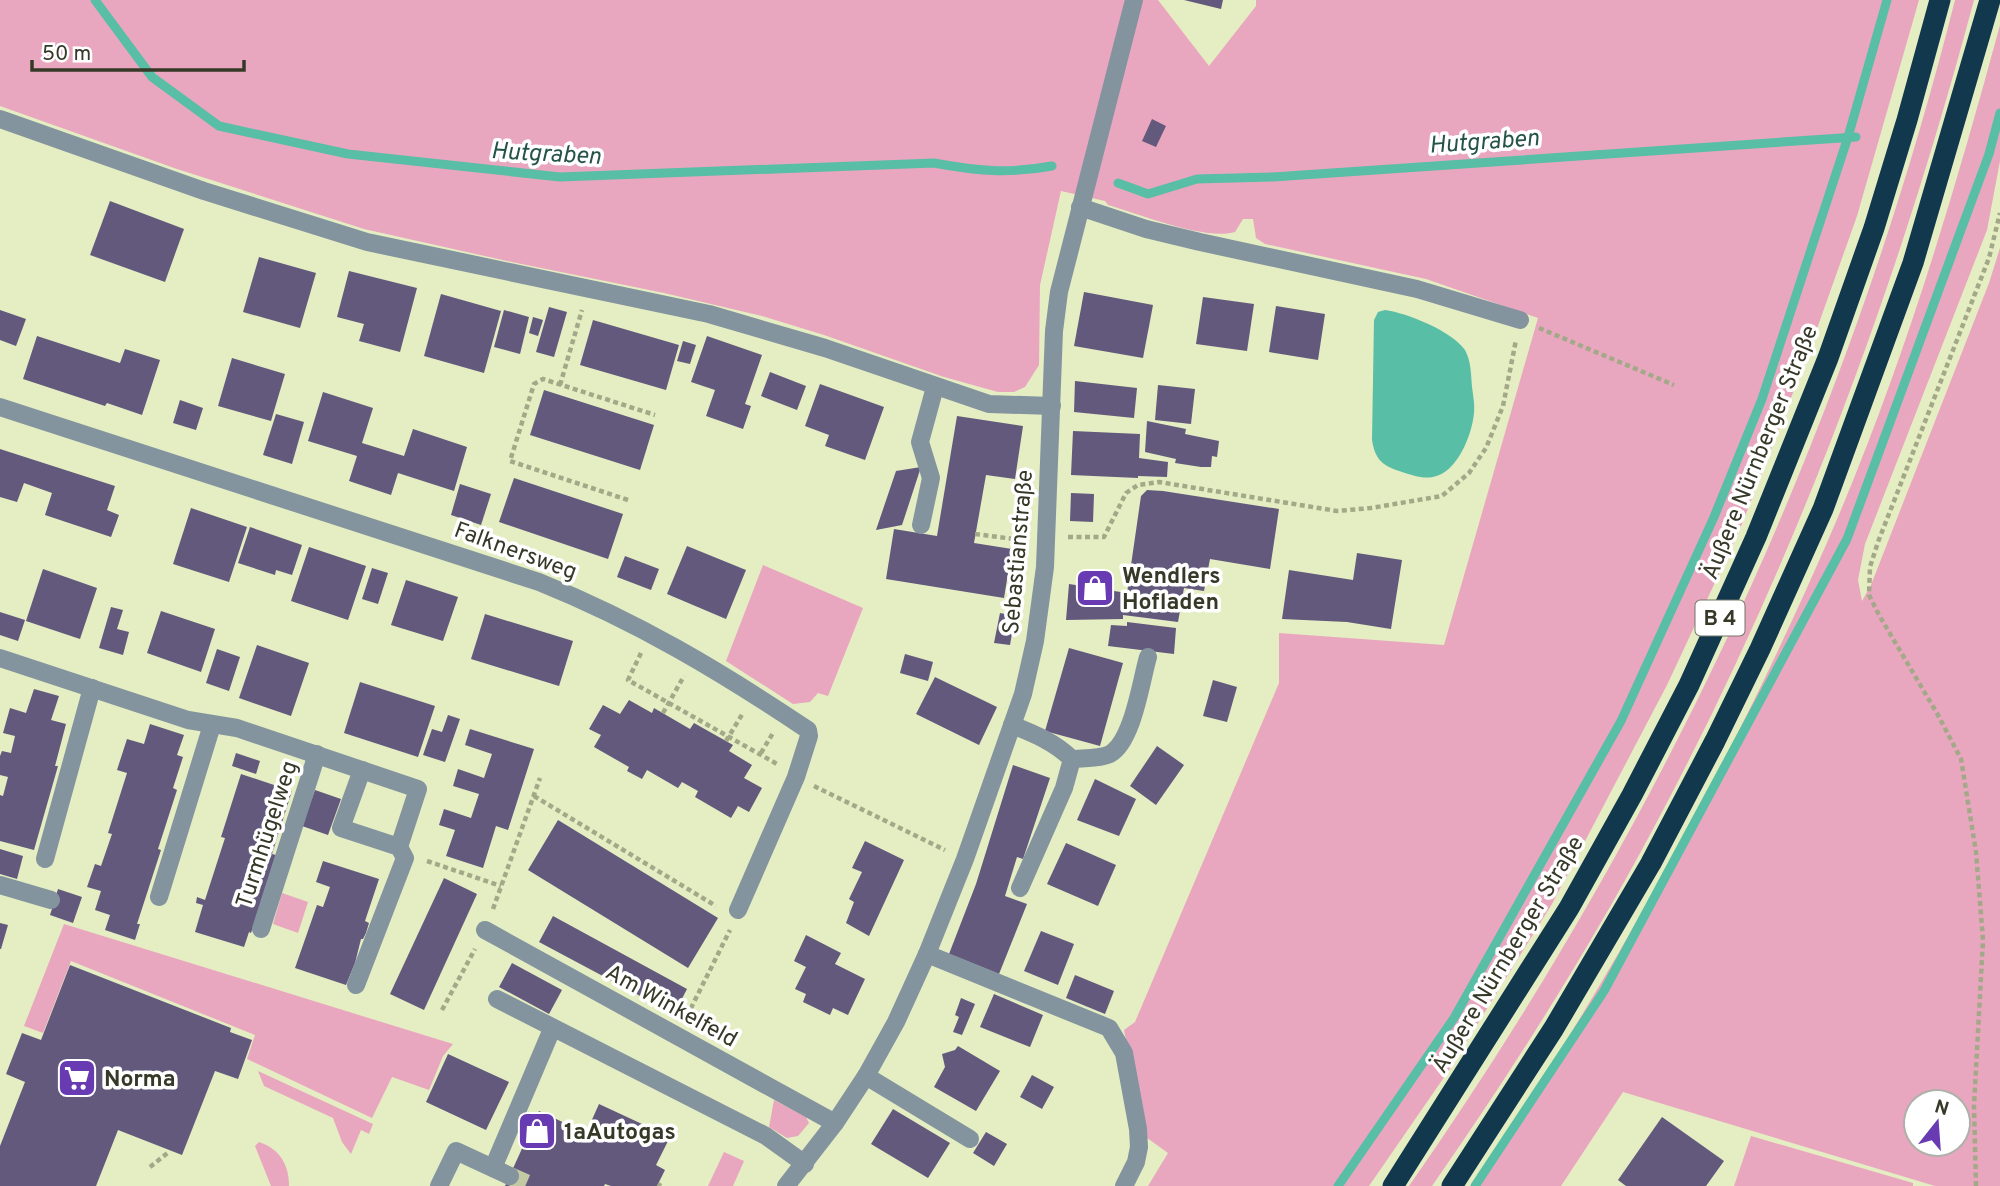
<svg xmlns="http://www.w3.org/2000/svg" width="2000" height="1186" font-family="Overpass,sans-serif">
<style>
.green{fill:#e9a7bf;fill-rule:evenodd}
.water{fill:#58bea6}
.lines{fill:none;stroke-linecap:round;stroke-linejoin:round}
.stream{stroke:#58bea6;stroke-width:9}
.building{fill:#62597d}
.minor-tunnel{stroke:#c2c9a3;stroke-width:18;stroke-dasharray:18 9;stroke-linecap:butt}
.path{stroke:#a3a988;stroke-width:4.5;stroke-dasharray:5 3.5;stroke-linecap:butt}
.minor{stroke:#83949f;stroke-width:18}
.highway{stroke:#11384d;stroke-width:21}
.labels{text-anchor:middle;stroke-width:7;stroke-linejoin:round;paint-order:stroke}
.shield{fill:#fff;stroke:#727468;stroke-width:2}
.shield-label{font-size:21px;font-weight:bold;fill:#363928}
.street-label{font-size:23px;fill:#363928;stroke:#fff}
.poi-label{font-size:23px;font-weight:bold;fill:#363928;stroke:#fff;text-anchor:start}
.water-label{font-size:24px;font-style:italic;fill:#265348;stroke:#fff}
</style>
<rect width="100%" height="100%" fill="#e5edc2"/>
<g class="green">
<path d="M0 0H1158L1209 66 1256 6V0H1919L1857 216 1808 354 1740 529 1667 685 1552 904 1447 1073 1369 1186H1148L1168 1153 1143 1135 1124 1030 1135 1022 1279 683V633L1444 645 1538 318 1426 279 1265 244 1256 238 1253 219H1243L1235 232C1206 241 1139 214 1108 205L1105 201 1061 191 1040 285 1039 365 1025 387 1014 392H998L944 377 824 335 762 316 664 293 507 261 364 229 177 169 0 106Z"/>
<path d="M1955 0H1974C1901 274 1803 541 1672 793 1602 929 1519 1061 1432 1186H1409C1662 824 1847 429 1955 0Z"/>
<path d="M2000 25V161L1987 230 1865 544 1858 580 1862 601 1871 585 1989 283 2000 248V1186H1935L1623 1092 1561 1186H1474C1610 980 1731 764 1829 538 1901 372 1953 199 2000 25ZM1958 1102V1144H1916V1102Z"/>
<path d="M763 565 863 608 828 696 818 693 810 702 793 704 726 661Z"/>
<path d="M282 893 308 902 298 933 273 924Z"/>
<path d="M64 924 453 1044 443 1056 429 1090 392 1077 372 1118 247 1059 255 1035 71 961 43 1033 24 1026Z"/>
<path d="M258 1071 373 1124 369 1134 361 1130 351 1154 342 1142 333 1118 264 1086Z"/>
<path d="M774 1100 806 1117 809 1123 798 1136 787 1138 769 1127Z"/>
<path d="M1751 1136 1913 1183V1186H1734Z"/>
<path d="M259 1142C280 1149 289 1165 289 1186H271L255 1146Z"/>
<path d="M724 1152 744 1161 733 1186H708Z"/>
</g>
<path class="water" d="M1385 310C1407 313 1452 331 1465 350 1471 361 1471 374 1472 387 1473 395 1475 405 1474 413 1472 435 1457 473 1433 477 1422 479 1412 475 1402 472 1383 466 1375 460 1372 440L1374 320 1378 312Z"/>
<g class="lines">
<g class="stream">
<path d="M95 0 152 77 219 126 348 154 560 177 934 163C977 171 1008 174 1052 166"/>
<path d="M1118 183 1148 194 1197 179 1273 177 1856 137"/>
<path d="M1338 1186 1454 1018 1621 721 1714 517 1762 399 1848 137 1887 0"/>
<path d="M1475 1186 1604 991 1847 539 1989 154 2000 113"/>
</g>
</g>
<g class="building">
<path d="M1184 0H1223L1221 9Z"/>
<path d="M1152 119 1166 126 1156 147 1142 141Z"/>
<path d="M110 201 184 229 165 282 90 255Z"/>
<path d="M259 257 316 273 300 328 243 312Z"/>
<path d="M349 271 417 288 400 352 359 341 364 324 337 317Z"/>
<path d="M1084 292 1153 305 1143 358 1074 346Z"/>
<path d="M441 294 501 311 484 373 424 356Z"/>
<path d="M1203 297 1254 304 1247 351 1196 344Z"/>
<path d="M1276 306 1325 314 1318 360 1269 352Z"/>
<path d="M549 307 567 312 554 357 536 352Z"/>
<path d="M0 310 26 319 16 346 0 340Z"/>
<path d="M504 310 529 317 520 354 494 347Z"/>
<path d="M533 317 543 320 538 336 529 333Z"/>
<path d="M593 320 679 345 666 390 580 365Z"/>
<path d="M37 336 120 363 125 349 160 360 142 415 107 403 105 406 23 379Z"/>
<path d="M707 336 762 355 745 404 751 406 743 429 706 416 715 390 691 382Z"/>
<path d="M683 341 696 345 690 364 677 361Z"/>
<path d="M232 358 285 374 271 421 218 406Z"/>
<path d="M770 372 806 386 797 410 761 396Z"/>
<path d="M1075 381 1137 388 1134 418 1074 412Z"/>
<path d="M820 384 884 407 865 460 825 446 829 435 805 426Z"/>
<path d="M1158 385 1195 389 1191 424 1155 420Z"/>
<path d="M544 390 654 425 640 470 530 435Z"/>
<path d="M323 392 373 408 362 443 404 456 413 429 467 447 454 491 398 473 391 495 349 481 357 456 308 441Z"/>
<path d="M180 400 203 408 196 430 173 423Z"/>
<path d="M276 414 304 422 292 464 263 455Z"/>
<path d="M957 416 1023 426 1015 479 986 475 974 543 1012 549 1004 598 886 579 894 529 937 536Z"/>
<path d="M1147 421 1186 429 1185 434 1219 441 1217 457 1212 456 1211 467H1201L1175 463 1176 459 1145 452Z"/>
<path d="M1073 431 1140 434 1139 458 1168 462 1167 477 1138 476V478L1071 475Z"/>
<path d="M0 449 115 486 107 510 119 515 111 537 45 515 52 493 24 483 17 502 0 497Z"/>
<path d="M921 467 902 525 876 530 896 471Z"/>
<path d="M514 478 623 514 608 559 499 522Z"/>
<path d="M460 484 491 494 481 525 451 515Z"/>
<path d="M1147 490 1163 491 1279 509 1270 569 1210 559 1204 591 1184 588 1178 622 1123 615V619L1066 620 1069 584 1127 593 1141 496Z"/>
<path d="M1071 493 1094 494 1093 522 1070 521Z"/>
<path d="M191 508 247 527 229 582 173 564Z"/>
<path d="M250 527 302 545 292 575 276 570 275 575 238 563Z"/>
<path d="M687 546 746 570 726 619 667 594Z"/>
<path d="M309 547 366 566 348 620 291 601Z"/>
<path d="M1357 553 1402 560 1391 629 1347 622 1282 619 1289 570 1353 580Z"/>
<path d="M625 556 659 569 651 590 617 577Z"/>
<path d="M372 568 388 573 378 604 362 599Z"/>
<path d="M43 569 97 588 80 639 26 621Z"/>
<path d="M406 580 458 597 443 641 391 625Z"/>
<path d="M111 607 123 610 117 629 129 632 123 655 99 648Z"/>
<path d="M161 611 215 629 201 672 147 653Z"/>
<path d="M0 612 25 620 18 641 0 635Z"/>
<path d="M1000 613 1015 616 1010 645 994 643Z"/>
<path d="M485 614 573 641 559 686 471 659Z"/>
<path d="M1127 622 1176 628 1174 654 1108 646 1111 625 1127 626Z"/>
<path d="M257 645 309 663 291 716 239 698Z"/>
<path d="M1069 648 1123 663 1100 746 1045 731Z"/>
<path d="M217 649 240 657 229 691 206 683Z"/>
<path d="M905 654 933 662 928 681 900 673Z"/>
<path d="M935 677 997 707 979 745 916 714Z"/>
<path d="M1213 680 1237 687 1227 722 1203 716Z"/>
<path d="M360 682 435 706 418 757 344 733Z"/>
<path d="M34 689 59 696 51 720 66 724 55 766H58L34 850 0 841V795L3 796 8 777 0 775V756L2 751 11 753 15 736 3 733 10 708 26 713Z"/>
<path d="M629 700 652 713 654 708 690 729 694 723 733 745 729 751 752 765 744 778 762 788 749 812 738 806 731 818 695 797 698 791 682 782 678 788 647 770 642 779 627 771 629 767 594 747 601 735 589 729 603 705 620 714Z"/>
<path d="M448 715 460 719 445 762 423 755 432 729 442 732Z"/>
<path d="M150 724 184 735 177 755 183 757 173 788 177 790 158 849 161 850 137 924H140L135 940 105 930 110 915 95 910 101 891 87 887 95 864 101 866 112 834 108 833 127 773 117 770 127 739 144 744Z"/>
<path d="M470 729 534 749 508 830 496 826 483 868 446 856 455 830 439 825 444 809 471 818 479 794 453 786 458 769 484 778 492 754 465 745Z"/>
<path d="M1157 746 1184 765 1156 805 1130 786Z"/>
<path d="M236 753 260 761 256 774 232 766Z"/>
<path d="M1013 765 1050 778 1023 859 1017 857 1005 896 1027 904 999 974 949 954 976 884Z"/>
<path d="M241 774 292 791 272 854 276 855 251 933 249 932 244 947 195 932 203 905 196 903 197 897 205 900 225 838 221 837Z"/>
<path d="M1095 779 1136 799 1119 836 1077 820Z"/>
<path d="M315 790 341 799 328 835 302 826Z"/>
<path d="M558 820 718 918 688 968 528 870Z"/>
<path d="M865 841 904 860 869 936 846 923 854 902 849 899 862 872 852 868Z"/>
<path d="M1066 843 1116 865 1098 906 1047 884Z"/>
<path d="M0 849 23 856 17 879 0 874Z"/>
<path d="M323 861 379 879 365 921 369 923 366 933 363 939H361L355 963 346 985 295 968 317 905 323 907 330 887 316 882Z"/>
<path d="M444 878 477 894 424 1010 390 994Z"/>
<path d="M58 889 82 897 73 923 50 915Z"/>
<path d="M553 916 687 989 674 1014 539 942Z"/>
<path d="M0 923 8 925 1 949H0Z"/>
<path d="M1041 931 1074 944 1058 985 1024 971Z"/>
<path d="M806 935 841 953 835 964 865 979 848 1015 833 1008 830 1015 803 1002 806 994 795 989 806 967 794 961Z"/>
<path d="M512 963 562 990 549 1014 499 987Z"/>
<path d="M70 965 231 1028 230 1032 252 1040 238 1079 215 1071 182 1155 118 1130 96 1186H0V1146L25 1082 6 1074 22 1033 41 1040Z"/>
<path d="M1075 975 1114 991 1105 1014 1066 998Z"/>
<path d="M994 994 1043 1015 1030 1047 980 1027Z"/>
<path d="M961 998 975 1004 962 1035 953 1032 959 1017 955 1015Z"/>
<path d="M958 1046 1000 1071 976 1111 934 1087 945 1067 942 1054 955 1050Z"/>
<path d="M448 1054 509 1082 486 1130 426 1102Z"/>
<path d="M1032 1075 1054 1087 1042 1109 1020 1097Z"/>
<path d="M599 1104 670 1137 656 1165 665 1170 657 1186H611L605 1184 604 1186H505L539 1111 586 1133Z"/>
<path d="M893 1109 950 1143 928 1178 871 1144Z"/>
<path d="M1662 1117 1724 1161 1706 1186H1626L1618 1180Z"/>
<path d="M986 1132 1007 1144 994 1166 973 1153Z"/>
</g>
<g class="lines">
<path class="minor-tunnel" d="M510 1176 533 1186"/>
<g class="path">
<path d="M1539 328 1674 385"/>
<path d="M560 385 582 310"/>
<path d="M628 500 510 461 534 384 543 379 655 415"/>
<path d="M975 534 1022 540"/>
<path d="M1068 537H1104L1126 493 1138 485 1159 482 1337 511 1371 508 1442 496 1469 473 1486 448 1503 406 1516 340"/>
<path d="M641 653 628 680 777 764"/>
<path d="M663 713 684 676"/>
<path d="M726 741 743 713"/>
<path d="M761 753 773 733"/>
<path d="M814 786 945 850"/>
<path d="M534 796 716 906"/>
<path d="M427 861 501 886"/>
<path d="M493 909 540 778"/>
<path d="M442 1010 475 949"/>
<path d="M687 1016 730 930"/>
<path d="M150 1167 170 1151"/>
<path d="M658 1184 661 1186"/>
<path d="M1976 1186 1974 1106 1983 940 1976 852 1961 759 1938 715 1879 615 1869 595 1870 567 1878 542 1989 258 2000 213"/>
</g>
<g class="minor">
<path d="M0 119 204 191 367 242 709 314 825 348 989 404 1052 406"/>
<path d="M1080 207 1146 229 1200 242 1417 289 1520 320"/>
<path d="M0 407 539 582C638 622 720 671 808 730L809 736 796 777 738 910"/>
<path d="M921 525 931 478 920 442 935 387"/>
<path d="M0 658 188 720 237 728 418 789 399 847"/>
<path d="M1012 725C1035 734 1054 742 1072 759L1064 788 1020 888"/>
<path d="M1072 759C1083 758 1100 759 1110 754 1133 741 1141 681 1148 657"/>
<path d="M45 859 92 688"/>
<path d="M0 885 51 900"/>
<path d="M159 897 212 725"/>
<path d="M261 929 317 754"/>
<path d="M485 930 835 1123"/>
<path d="M927 954 1109 1028 1124 1053 1138 1129 1139 1147 1136 1162 1124 1186"/>
<path d="M356 985 405 858 399 847 341 828 362 770"/>
<path d="M497 999 766 1136 805 1164"/>
<path d="M866 1076 970 1139"/>
<path d="M493 1168 552 1029"/>
<path d="M439 1186 456 1151 510 1176"/>
<path d="M786 1186 835 1123 866 1076 896 1022 927 954 965 859 1023 694 1035 641 1045 567 1054 331 1059 292 1134 0"/>
</g>
<g class="highway">
<path d="M1393 1186 1569 908 1632 795 1689 685 1756 537 1828 358 1874 228 1907 120 1940 0"/>
<path d="M1452 1186 1554 1028 1651 863 1715 741 1760 649 1823 509 1913 263 1990 0"/>
</g>
</g>
<defs>
<g id="shop-square" transform="scale(2.0125)"><rect x="-9" y="-9" width="18" height="18" rx="4" fill="#683bb3" stroke="#fff"/><path d="M-5-2.5h2.3a2.7 3.5 0 0 1 5.4 0H5L5.5 6h-11ZM-1.5-2.5h3a1.5 2.3 0 0 0-3 0Z" fill="#fff"/></g>
<g id="supermarket-square" transform="scale(2.0125)"><rect x="-9" y="-9" width="18" height="18" rx="4" fill="#683bb3" stroke="#fff"/><path d="M-6-5.5h2.5l.6 2H6L4.5 2H-2.5L-4.4-4H-6ZM-1.5 3.2a1.3 1.3 0 1 0 .1 0ZM3 3.2a1.3 1.3 0 1 0 .1 0Z" fill="#fff"/></g>
</defs>
<g fill-rule="evenodd">
<use href="#shop-square" x="1095" y="588"/>
<use href="#supermarket-square" x="77" y="1078"/>
<use href="#shop-square" x="537" y="1131"/>
</g>
<g class="labels">
<rect class="shield" x="1695.5" y="600.5" width="49" height="35" rx="5"/>
<g class="shield-label">
<text x="1720" y="625">B 4</text>
</g>
<g class="street-label">
<text transform="translate(1759 452) rotate(-68)" y="8">Äußere Nürnberger Straße</text>
<text transform="translate(516 550) rotate(20)" y="8">Falknersweg</text>
<text transform="translate(1017 552) rotate(-85)" y="8">Sebastianstraße</text>
<text transform="translate(266 834) rotate(-72)" y="8">Turmhügelweg</text>
<text transform="translate(1507 954) rotate(-59)" y="8">Äußere Nürnberger Straße</text>
<text transform="translate(672 1005) rotate(29)" y="8">Am Winkelfeld</text>
</g>
<g class="poi-label">
<text x="1122" y="583">Wendlers<tspan x="1122" dy="26">Hofladen</tspan></text>
<text x="104" y="1086">Norma</text>
<text x="564" y="1139">1aAutogas</text>
</g>
<g class="water-label">
<text transform="translate(1484 141) rotate(-4)" y="8">Hutgraben</text>
<text transform="translate(546 153) rotate(3)" y="8">Hutgraben</text>
</g>
</g>
<g transform="translate(1937 1123) rotate(17)"><circle r="33" fill="#ffffff" stroke="#afb0a9" stroke-width="2"/>
<path d="M0-5L12 26L0 18L-12 26Z" fill="#683bb3"/>
<text y="-10" font-size="19" font-weight="bold" text-anchor="middle" fill="#363928">N</text>
</g>
<path d="M32 60v10h212v-10" fill="none" stroke="#363928" stroke-width="3.5"/>
<text x="42" y="60" font-size="21" fill="#363928" stroke="#ffffff" stroke-width="5" paint-order="stroke">50 m</text>
</svg>
